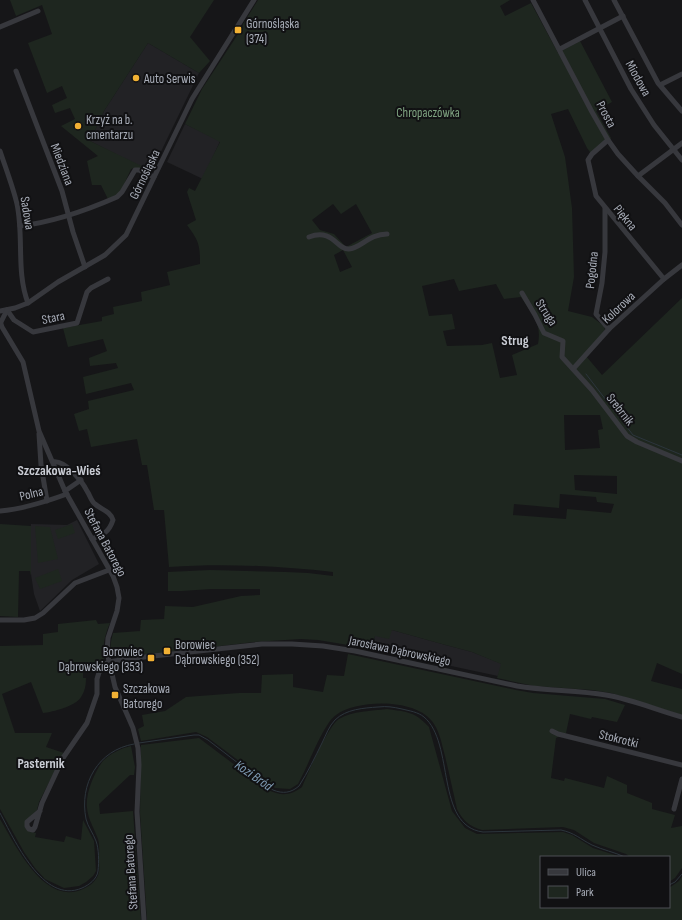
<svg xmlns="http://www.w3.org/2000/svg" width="682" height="920" font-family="'Sofia Sans Condensed',sans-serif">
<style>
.built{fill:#222225}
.green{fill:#1e261f;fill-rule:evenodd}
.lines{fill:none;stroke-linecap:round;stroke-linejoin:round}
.stream{stroke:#2c353c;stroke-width:1}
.minor{stroke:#37383d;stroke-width:5}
.poi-dot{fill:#f2b134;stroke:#111113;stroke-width:1.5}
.labels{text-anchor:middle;stroke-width:4;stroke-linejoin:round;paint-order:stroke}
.poi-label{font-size:13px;fill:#a8adb8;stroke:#111113;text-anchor:start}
.street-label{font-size:13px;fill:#a8adb8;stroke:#111113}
.park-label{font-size:13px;fill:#7fa381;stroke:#111113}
.neighbourhood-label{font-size:14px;font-weight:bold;fill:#c9ccd4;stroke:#111113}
.water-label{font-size:14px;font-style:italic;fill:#7f9bb3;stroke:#111113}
</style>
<rect width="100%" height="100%" fill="#161618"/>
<g class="built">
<path d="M148 43 199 73 152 170 150 171 90 141 104 111Z"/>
<path d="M185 124 220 141 203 179 167 162Z"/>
<path d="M77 520 99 564 72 580 40 611 34 594 31 574V524L67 525Z"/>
<path d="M392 630 442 644 472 652 502 664 498 676 372 649 375 635Z"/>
</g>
<g class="green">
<path d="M10 0H214L190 37 210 61 199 73 148 43 104 111 90 141 150 170H152L151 174C144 170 139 166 131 169L120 193 108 199 101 185H92L87 161 98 156 61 126 75 119 70 108 55 113 52 105 67 98 62 86 47 93 28 43 52 34 42 5 16 16Z"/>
<path d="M258 0H510L500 6 505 16 531 3 558 53 580 41 612 102 596 111 611 138 593 156 587 148 568 109 551 114 565 157 572 208 574 277 568 311 592 317 604 326 605 330 586 356 602 375 682 298V674L657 663 651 681 682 689V715L611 693 592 690 534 686 497 678 501 664 472 652 442 644 392 630 389 639 375 636 372 649 318 640 301 639 254 642 119 658H114C108 651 111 641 113 633L140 631 141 620 164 619 165 606 193 607 241 596 260 595V589H211L182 591H168V572L210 570 286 572 308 573 333 576V572C278 566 224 563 169 567L164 510H154L147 465H142L137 439 91 447 87 429 79 431 74 414 89 409 88 401 134 390 131 383 86 394 83 377 118 368 116 363 90 366 89 358 107 351 103 339 68 347 63 328 102 321V317L114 314 113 307 142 301 141 292 170 285 167 272 200 264C200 245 199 241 187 225L196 220 187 192 189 188 195 191 220 142 185 124 202 89 242 28 243 24ZM333 204 341 214 356 204 372 233 346 247 334 234 320 230 312 220ZM343 250 352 267 340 272 334 255ZM454 279 459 291 496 284 504 299 521 297C532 314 542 323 538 344L512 355 517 375 500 378 492 343 482 345 447 346 443 331 455 329 452 314 429 316 422 286ZM564 415H600L603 429 598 430 600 448 565 450ZM574 475 617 476V494L575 490ZM560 494 596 497 597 502 614 504 611 513 567 509 566 519 513 515 514 504 559 508Z"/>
<path d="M0 524 31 526V576L30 571H19L18 617 0 616Z"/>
<path d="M72 524 75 533 58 539 55 530Z"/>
<path d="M35 526 50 527 58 559 38 563Z"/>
<path d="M58 569 62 581 40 589 35 578Z"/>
<path d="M96 620 98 624 110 623C105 634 102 647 104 659L99 664 83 666V678H86C86 685 85 691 81 697 76 706 53 712 43 713L31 682 2 694 15 733H52L46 747 64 753 39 802 37 810 26 822 32 832 36 833 35 837 64 842 66 836 81 840 83 820 94 841 96 871 93 876 86 882 79 886 64 888 45 879 35 868 24 852 0 809V646L43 645V634L58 632V624Z"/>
<path d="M348 654 516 690 533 693 605 699 625 705 617 722 592 717 591 719 570 714 566 733 556 738 551 778 564 781 565 778 604 788 607 776 627 785V793L652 803V809L675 815 671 828 682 826V868L675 878 669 882V857H630L626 854 594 843 574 830 563 827 482 830C469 826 463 821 457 809 453 791 449 773 445 756 442 745 440 733 434 724 418 698 358 699 336 715 324 723 309 763 302 776L298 784 290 789 275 788 207 737 196 732 141 741 138 729 144 726 142 715 165 711 186 697 239 693H261L262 675 293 674V687L323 692 327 675 344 676Z"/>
<path d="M387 709C407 712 414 711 429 727L452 811 465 828 477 834 563 832 572 835 593 848 621 857H541V907H669V888L679 881 682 876V920H147L140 813 141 745 199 738 268 790C281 796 290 796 302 787 308 773 328 726 339 719 353 711 371 711 387 709Z"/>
<path d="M131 746 135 767 134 775H130L99 804 100 814 133 811 141 920H0V819C15 844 44 907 83 889 90 886 97 881 99 872 100 868 99 864 99 860 99 853 100 846 98 839 94 828 88 819 87 808 85 794 95 770 104 760 111 753 122 748 131 746Z"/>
</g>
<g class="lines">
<g class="stream">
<path d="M586 374 633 435 682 455"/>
<path d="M139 743 194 735H199L208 740 273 790C283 794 291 793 299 786 308 772 315 757 322 743 326 735 329 726 335 720 346 709 364 708 378 707 387 706 393 707 402 709 410 711 418 712 424 717 455 743 435 826 483 832L561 830C575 833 580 839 592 845 603 850 614 852 625 857"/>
<path d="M0 813C14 839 43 905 82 888 89 885 97 879 98 871 99 862 99 849 96 841 93 833 88 827 86 819 79 784 98 750 134 744"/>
<path d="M669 885 675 882 682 874"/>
</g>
<g class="minor">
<path d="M533 0 592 112 608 140 618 154 638 176 665 203 682 225"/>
<path d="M585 0 631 89 654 125 682 160"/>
<path d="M614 0 658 83 682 111"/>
<path d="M0 27 38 11"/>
<path d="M560 49 623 16"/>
<path d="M16 71 62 191 73 232 85 267"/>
<path d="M660 85 682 74"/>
<path d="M608 140 592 154 588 160 596 196 664 279"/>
<path d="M0 151C6 169 13 187 17 204 24 237 16 272 28 303"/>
<path d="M638 176 682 143"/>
<path d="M605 208V252L602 283 596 314 609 329"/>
<path d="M20 226C54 222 85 211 117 197L122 192 135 170H139L154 177"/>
<path d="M309 237C333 228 337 250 349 249 361 248 369 234 387 234"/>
<path d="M522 293 535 315 544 333 563 341 562 357 592 390 627 436 637 442 682 461"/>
<path d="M7 310 14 320 33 332 77 323 87 292 91 288 108 279"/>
<path d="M0 311 15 308 28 303 58 282 105 255 126 235 192 99 254 0"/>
<path d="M0 321 2 327 23 362 39 431 65 491 113 576 117 587 119 598 117 611 108 638 107 652 115 687 133 728 138 748 139 765 137 812 144 920"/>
<path d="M1 322 7 310"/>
<path d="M573 369 609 329 664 279 682 265"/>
<path d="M39 434 41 465 47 501"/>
<path d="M53 462C65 460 82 481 87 491 90 495 91 501 95 504 102 510 110 511 113 520 109 532 104 534 92 539"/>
<path d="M65 491 81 480"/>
<path d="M0 511C23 509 45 502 67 494"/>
<path d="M0 620H24L35 618 43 613 75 583 109 570"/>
<path d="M552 731 558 734 682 765"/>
<path d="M674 809 682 779"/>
<path d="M40 811 27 822V826L29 829 33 830 35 827 42 803 63 758 87 723 97 694V679L101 666 109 662 126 659 262 644H292L323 646 355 651 517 686C546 691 576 690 606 695 631 699 657 710 682 717"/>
</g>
</g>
<g class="poi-dot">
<rect x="234" y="26" width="8" height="8" rx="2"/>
<circle cx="136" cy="78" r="4"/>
<circle cx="78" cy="126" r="4"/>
<rect x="163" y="647" width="8" height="8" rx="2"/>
<rect x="147" y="654" width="8" height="8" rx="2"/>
<rect x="111" y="691" width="8" height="8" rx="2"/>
</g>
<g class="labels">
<g class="poi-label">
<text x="246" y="28">Górnośląska<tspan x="246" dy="15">(374)</tspan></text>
<text x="144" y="83">Auto Serwis</text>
<text x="86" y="124">Krzyż na b.<tspan x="86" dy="15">cmentarzu</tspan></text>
<text x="175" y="649">Borowiec<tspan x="175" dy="15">Dąbrowskiego (352)</tspan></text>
<text x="143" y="656" text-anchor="end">Borowiec<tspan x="143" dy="15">Dąbrowskiego (353)</tspan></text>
<text x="123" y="693">Szczakowa<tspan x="123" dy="15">Batorego</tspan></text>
</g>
<g class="street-label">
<text transform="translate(639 78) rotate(61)" y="5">Miodowa</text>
<text transform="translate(607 114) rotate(62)" y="5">Prosta</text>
<text transform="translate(63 164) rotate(69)" y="5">Miedziana</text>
<text transform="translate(144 174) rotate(-64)" y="5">Górnośląska</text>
<text transform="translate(28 213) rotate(81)" y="5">Sadowa</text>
<text transform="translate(626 217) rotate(51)" y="5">Piękna</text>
<text transform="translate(591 270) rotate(-84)" y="5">Pogodna</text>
<text transform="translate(618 307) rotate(-43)" y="5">Kolorowa</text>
<text transform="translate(547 312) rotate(57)" y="5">Struga</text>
<text transform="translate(53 317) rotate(-12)" y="5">Stara</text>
<text transform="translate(621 409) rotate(52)" y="5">Srebrnik</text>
<text transform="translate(31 493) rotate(-14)" y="5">Polna</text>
<text transform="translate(106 542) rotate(62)" y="5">Stefana Batorego</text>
<text transform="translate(400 650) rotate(12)" y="5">Jarosława Dąbrowskiego</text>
<text transform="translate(619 738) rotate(14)" y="5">Stokrotki</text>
<text transform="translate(130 872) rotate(-94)" y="5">Stefana Batorego</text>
</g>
<g class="park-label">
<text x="428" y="117">Chropaczówka</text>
</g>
<g class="neighbourhood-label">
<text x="515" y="345">Strug</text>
<text x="59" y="475">Szczakowa-Wieś</text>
<text x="41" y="768">Pasternik</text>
</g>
<g class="water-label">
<text transform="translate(254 775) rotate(35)" y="5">Kozi Bród</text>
</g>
</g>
<rect x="540" y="856" width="130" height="52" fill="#111113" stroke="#4d4f55"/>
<rect x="548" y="869" width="20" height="6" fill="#37383d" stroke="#4d4f55"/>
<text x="576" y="876" font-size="12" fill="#a8adb8">Ulica</text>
<rect x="548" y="886" width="20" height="12" fill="#1e261f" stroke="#4d4f55"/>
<text x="576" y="896" font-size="12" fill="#a8adb8">Park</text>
</svg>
